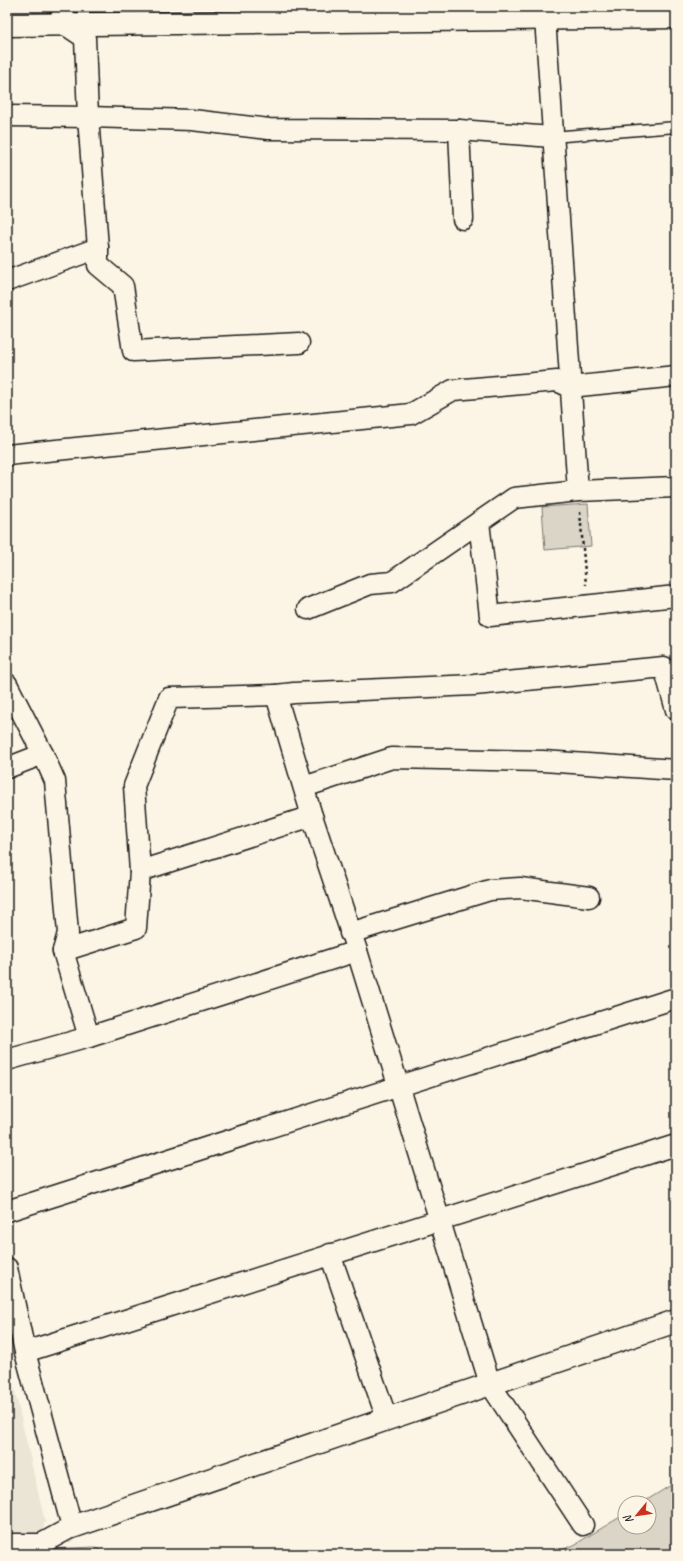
<svg xmlns="http://www.w3.org/2000/svg" width="683" height="1561" font-family="Caveat,sans-serif">
<style>
.built{fill:#ebe5d6}
.green{fill:#dbd5c8;stroke:#7c7872}
.lines{fill:none;stroke-linecap:round;stroke-linejoin:round}
.service-casing{stroke:#1c1c1c;stroke-width:13}
.minor-casing{stroke:#1c1c1c;stroke-width:23}
.tertiary-casing{stroke:#1c1c1c;stroke-width:25}
.secondary-casing{stroke:#1c1c1c;stroke-width:25}
.trunk-casing{stroke:#1c1c1c;stroke-width:25}
.path{stroke:#1c1c1c;stroke-width:2.5;stroke-dasharray:3 3;stroke-linecap:butt}
.service{stroke:#fcf5e5;stroke-width:10}
.minor{stroke:#fcf5e5;stroke-width:20}
.tertiary{stroke:#fcf5e5;stroke-width:22}
.secondary{stroke:#fcf5e5;stroke-width:22}
.trunk{stroke:#fcf5e5;stroke-width:22}
</style>
<rect width="100%" height="100%" fill="#fcf5e5"/>
<filter id="ink" filterUnits="userSpaceOnUse"><feTurbulence type="fractalNoise" baseFrequency=".025" numOctaves="2"/><feDisplacementMap in="SourceGraphic" scale="8" xChannelSelector="R" yChannelSelector="G"/><feConvolveMatrix kernelMatrix="1 2 1 2 8 2 1 2 1" color-interpolation-filters="sRGB"/></filter>
<g filter="url(#ink)">
<path class="built" d="M7 1357 45 1522 42 1532 36 1538 7 1537Z"/>
<g class="green">
<path d="M588 504 591 546 545 550 542 507Z"/>
<path d="M676 1482V1554H552L574 1545 625 1514V1527H649V1503H642Z"/>
<path d="M95 1547 107 1554H7V1551Z"/>
</g>
<g class="lines">
<g class="service-casing">
<path id="service" d="M552 137 676 127"/>
</g>
<g class="minor-casing">
<g id="minor">
<path d="M545 18 578 491"/>
<path d="M7 116 88 117 192 120 269 129 459 130 552 137"/>
<path d="M459 130 463 219"/>
<path d="M98 248V265L123 286 133 351 299 343"/>
<path d="M7 281 98 248 88 117 85 38 64 24"/>
<path d="M7 455 411 414 453 390 557 381 570 387 676 376"/>
<path d="M676 487 578 491 514 498 479 522 490 616 676 596"/>
<path d="M308 609 370 584 392 582 479 522"/>
<path d="M7 684 43 754 55 781 68 933 63 951 89 1037"/>
<path d="M7 768 43 754"/>
<path d="M304 787 392 758 543 761 676 770"/>
<path d="M140 871 134 786 169 698 276 695"/>
<path d="M350 933 490 890 520 888 589 897"/>
<path d="M63 951 136 928 140 871 312 816"/>
<path d="M7 1060 89 1037 357 951"/>
<path d="M7 1211 676 998"/>
<path d="M330 1254 387 1419"/>
<path d="M7 1268 25 1352 72 1527 41 1544H7"/>
<path d="M25 1352 676 1145"/>
<path d="M583 1525 490 1384 357 951 312 816 276 695 294 693 474 685 664 667 676 710"/>
</g>
</g>
<g class="tertiary-casing">
<path id="tertiary" d="M72 1527 387 1419 676 1321"/>
</g>
<g class="secondary-casing">
<path id="secondary" d="M63 7 64 24"/>
</g>
<g class="trunk-casing">
<path id="trunk" d="M7 25 676 17"/>
</g>
<g class="path">
<path d="M580 512 586 585"/>
<path d="M665 1554 676 1547"/>
</g>
<use href="#service" class="service"/>
<use href="#minor" class="minor"/>
<use href="#tertiary" class="tertiary"/>
<use href="#secondary" class="secondary"/>
<use href="#trunk" class="trunk"/>
</g>
</g>
<rect width="683" height="1561" fill="none" stroke="#fcf5e5" stroke-width="24"/>
<rect x="12" y="12" width="659" height="1537" fill="none" stroke="#1c1c1c" stroke-width="1.5" filter="url(#ink)"/>
<g transform="translate(637 1515) rotate(241)"><circle r="19" fill="#fcf5e5" stroke="#a29e95"/>
<path d="M0-3L7 15L0 10L-7 15Z" fill="#c8321e"/>
<text y="-6" font-size="11" font-weight="bold" text-anchor="middle" fill="#1c1c1c">N</text>
</g>
</svg>
